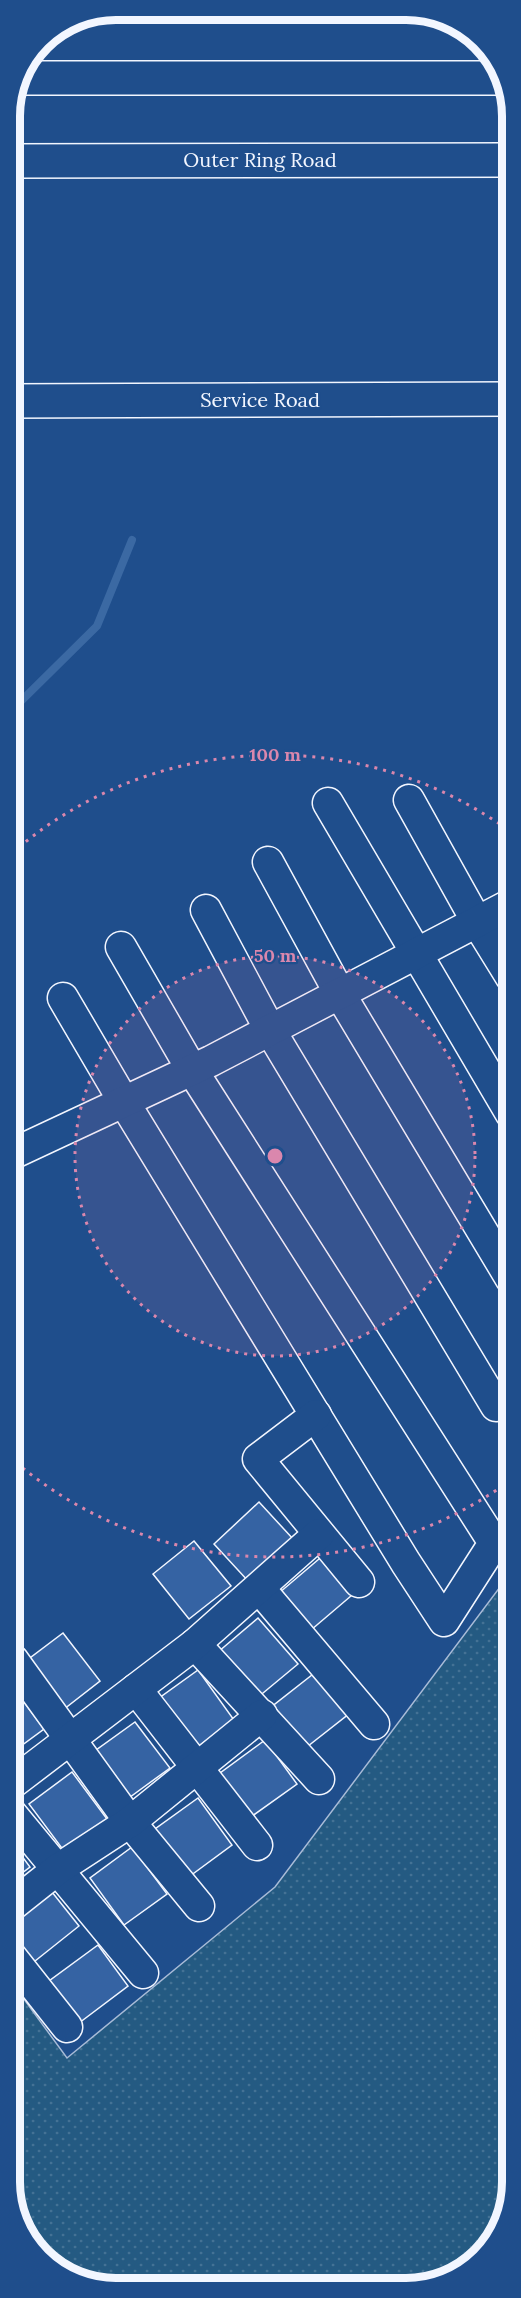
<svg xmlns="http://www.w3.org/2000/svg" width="521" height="2298" font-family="Lora,serif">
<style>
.grass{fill:url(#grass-dots);stroke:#a8bbd7;stroke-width:1.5}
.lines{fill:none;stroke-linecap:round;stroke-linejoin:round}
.stream{stroke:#3b69a3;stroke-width:8}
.building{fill:#3563a3;stroke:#f2f6ff;stroke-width:1.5}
.minor-casing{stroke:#f2f6ff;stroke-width:33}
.major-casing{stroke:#f2f6ff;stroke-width:36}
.highway-casing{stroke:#f2f6ff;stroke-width:36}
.minor{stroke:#1f4e8c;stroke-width:30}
.major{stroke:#1f4e8c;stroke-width:33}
.highway{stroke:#1f4e8c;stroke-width:33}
.ring{fill:none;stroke:#da87ad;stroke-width:3;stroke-dasharray:3 6}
.labels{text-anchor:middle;stroke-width:4.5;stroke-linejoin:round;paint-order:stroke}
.street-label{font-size:20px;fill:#f2f6ff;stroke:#1f4e8c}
.rim{fill:none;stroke:#f2f6ff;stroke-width:8}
.centre{fill:#da87ad;stroke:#1f4e8c;stroke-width:3}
.ring-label{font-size:18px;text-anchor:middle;font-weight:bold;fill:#da87ad;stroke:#1f4e8c;stroke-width:4.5;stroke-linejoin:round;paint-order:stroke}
</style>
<defs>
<pattern id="grass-dots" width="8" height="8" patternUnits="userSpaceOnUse" patternTransform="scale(1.5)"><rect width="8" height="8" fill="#245a82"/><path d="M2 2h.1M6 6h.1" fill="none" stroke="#447295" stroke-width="1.8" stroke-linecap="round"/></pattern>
</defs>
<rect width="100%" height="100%" fill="#1f4e8c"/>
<path class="grass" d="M512 1571V2189L485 2253 419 2288 95 2287 40 2257 10 2196V1980L67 2058 275 1887Z"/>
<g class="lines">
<path class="stream" d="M9 713 97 626 132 540"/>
</g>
<g class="building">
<path d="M259 1502 294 1540 249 1582 214 1544Z"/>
<path d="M194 1541 231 1586 189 1619 153 1574Z"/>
<path d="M326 1553 358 1590 311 1630 279 1593Z"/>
<path d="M258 1618 298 1664 257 1698 218 1652Z"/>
<path d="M63 1633 100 1681 59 1713 22 1664Z"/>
<path d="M198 1670 234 1720 192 1751 155 1701Z"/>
<path d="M317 1671 350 1713 303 1750 270 1708Z"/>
<path d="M10 1683 44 1729 10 1754Z"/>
<path d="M135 1722 170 1768 126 1800 92 1753Z"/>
<path d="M265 1740 297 1784 248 1819 216 1776Z"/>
<path d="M72 1772 107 1819 64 1851 29 1804Z"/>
<path d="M198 1798 232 1845 190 1876 155 1829Z"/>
<path d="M10 1840 30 1867 10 1882Z"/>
<path d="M132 1847 167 1894 124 1925 90 1878Z"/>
<path d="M48 1887 79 1926 30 1965 10 1940V1918Z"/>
<path d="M98 1945 128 1986 79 2023 49 1981Z"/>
</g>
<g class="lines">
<g class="minor-casing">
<g id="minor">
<path d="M409 800 477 922 511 977"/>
<path d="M328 803 511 1114"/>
<path d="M268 862 340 994 511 1279"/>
<path d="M206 910 270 1030 496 1406"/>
<path d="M63 998 124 1102 406 1563 444 1621 494 1543 192 1070 121 947"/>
<path d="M10 1155 211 1061 511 904"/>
<path d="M316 1415 258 1459 359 1582"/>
<path d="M259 1588 374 1724"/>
<path d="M195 1644 319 1779"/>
<path d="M10 1663 13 1660 130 1822 199 1906"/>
<path d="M136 1689 257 1845"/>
<path d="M10 1785 195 1644 319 1534"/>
<path d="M10 1812 143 1973"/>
<path d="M10 1907 58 1869 130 1822 262 1715"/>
<path d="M10 1955 67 2027"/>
</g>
</g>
<g class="major-casing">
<path id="major" d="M9 401 511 399"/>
</g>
<g class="highway-casing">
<g id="highway">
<path d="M23 78H500"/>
<path d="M9 161 511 160"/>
</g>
</g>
<use href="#minor" class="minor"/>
<use href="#major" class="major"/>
<use href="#highway" class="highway"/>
</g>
<circle cx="275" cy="1156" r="200" fill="#da87ad" fill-opacity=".12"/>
<g class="ring">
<circle cx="275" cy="1156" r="200"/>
<path d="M511 1480A401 401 0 0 1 12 1459M12 853A401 401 0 0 1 511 832"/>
</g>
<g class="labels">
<g class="street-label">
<text x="260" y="167">Outer Ring Road</text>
<text x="260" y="407">Service Road</text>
</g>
</g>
<path d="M0 0H521V2298H0ZM116 20H406A96 96 0 0 1 502 116V2182A96 96 0 0 1 406 2278H116A96 96 0 0 1 20 2182V116A96 96 0 0 1 116 20Z" fill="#1f4e8c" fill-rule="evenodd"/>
<path class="rim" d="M116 20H406A96 96 0 0 1 502 116V2182A96 96 0 0 1 406 2278H116A96 96 0 0 1 20 2182V116A96 96 0 0 1 116 20Z"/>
<circle cx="275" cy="1156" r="9" class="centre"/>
<g class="ring-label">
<text x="275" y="761">100 m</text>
<text x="275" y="962">50 m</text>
</g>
</svg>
